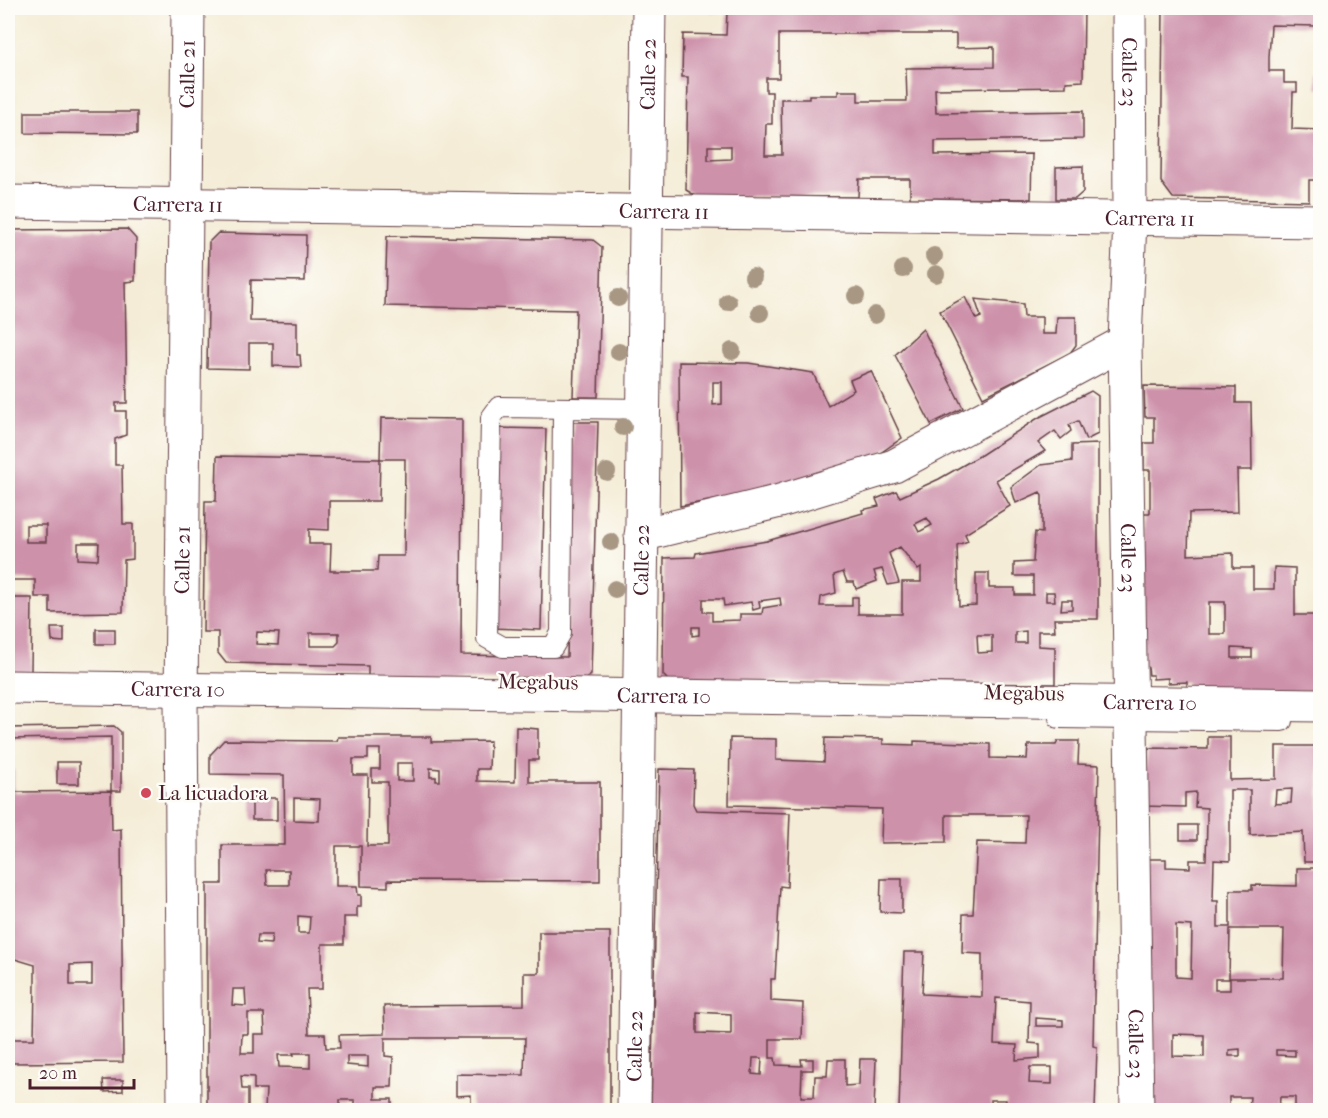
<svg xmlns="http://www.w3.org/2000/svg" width="1328" height="1118" font-family="'IM FELL French Canon',serif">
<style>
.building{fill:#cd91aa;fill-rule:evenodd}
.lines{fill:none;stroke-linecap:round;stroke-linejoin:round}
.lane-casing{stroke:#643e45;stroke-width:22}
.street-casing{stroke:#643e45;stroke-width:35}
.lane{stroke:#fff;stroke-width:20}
.street{stroke:#fff;stroke-width:33}
.tree{fill:#a89783}
.poi-dot{fill:#d1495b;stroke:#fdfcf7;stroke-width:2}
.labels{text-anchor:middle;stroke-width:5;stroke-linejoin:round;paint-order:stroke}
.street-label{font-size:21px;fill:#4a1f2b;stroke:#fdfcf7}
.poi-label{font-size:21px;fill:#4a1f2b;stroke:#fdfcf7;text-anchor:start}
</style>
<rect width="100%" height="100%" fill="#fdfcf7"/>
<filter id="ink" filterUnits="userSpaceOnUse"><feTurbulence type="fractalNoise" baseFrequency=".0167" numOctaves="2"/><feDisplacementMap in="SourceGraphic" scale="12" xChannelSelector="R" yChannelSelector="G"/><feConvolveMatrix kernelMatrix="1 2 1 2 8 2 1 2 1" color-interpolation-filters="sRGB"/></filter>
<filter id="wash" filterUnits="userSpaceOnUse"><feTurbulence type="fractalNoise" baseFrequency=".008" numOctaves="4" result="noise"/><feDisplacementMap in="SourceGraphic" scale="24" xChannelSelector="R" yChannelSelector="G"/><feGaussianBlur stdDeviation="1.35" result="paint"/><feColorMatrix in="noise" values="0 0 0 0 0 0 0 0 0 0 0 0 0 0 0 0 0 1.4 0 .05"/><feComposite in="paint" operator="in"/></filter>
<g filter="url(#wash)">
<rect width="100%" height="100%" fill="#f4ecd6"/>
<g id="blocks">
<g class="building">
<path d="M711 8H1084L1083 81 1066 82V87L935 89 936 113 1083 111V139L935 141V155L1032 154 1031 199 910 198V179H859L858 197 696 196 686 190 688 77H682L683 34 726 35 727 12H711ZM779 34H956V48L994 47V67L906 68 907 101H858V91H838V95H809V99H781L782 155H765L766 124H772V92H766V78H779ZM708 146H731V159L708 160Z"/>
<path d="M1163 8H1317V26L1271 25 1269 57V71H1284V83H1297V92H1293L1292 129 1320 130V180H1309V201L1173 198 1161 182Z"/>
<path d="M1316 72 1320 73V89L1316 88Z"/>
<path d="M25 112H137V134L25 133Z"/>
<path d="M1083 166V192L1075 199H1056V167Z"/>
<path d="M127 229 136 239 135 281 125 282 127 403H116V411H126V435L115 439V465H122L123 524H133V559L124 560 123 612 50 613V597H35V580H8V230ZM26 525H46V542H26ZM78 543H99L98 560 78 559Z"/>
<path d="M218 233 306 235 305 281 251 280 250 321 297 322V355H300L301 367 273 366V343H249V369L207 368 209 242Z"/>
<path d="M387 236 593 240 602 247 598 397H573L576 310 385 306Z"/>
<path d="M965 297 976 319 981 317 975 299 1023 304 1024 317H1042V334H1056L1057 317H1076V345L1070 353 983 397 940 311Z"/>
<path d="M923 329 963 408 931 424 895 355Z"/>
<path d="M679 362 748 363 813 373 828 406 854 390 850 380 871 371 902 438 857 469 771 490 680 506ZM713 382H722V404L713 405Z"/>
<path d="M1144 386 1236 387V403H1251L1252 470H1237L1238 512 1189 513 1188 555 1233 553V568H1253V589H1274V567L1295 568V615H1320V692L1187 690V682L1168 683V678L1153 679V675H1149L1148 668 1142 667 1143 513H1150V470H1144V443H1154V417H1145ZM1209 602H1225V634H1209ZM1232 648 1252 649V658H1232Z"/>
<path d="M1091 391 1098 396V434L1086 440 1078 421 1069 425 1071 431 1061 439 1055 431 1038 443 1045 451 996 480 1010 506 965 534 968 541 957 545 959 606 976 605V573H989V588H1015V595H1033V576H1014V563L1033 562 1035 532 1042 533V496L1040 492 1016 503 1011 487 1041 465 1072 461V445L1098 444V619H1054L1055 631H1038V646L1055 647V684L669 681 663 675 664 558 695 557 696 553 767 541 863 513 862 510 879 506 876 499 896 491 900 497 939 479 981 455 1038 418ZM927 518 932 525 919 532 915 524ZM900 547 918 570 921 568V582H902V614H858V597H852V606H820L821 597 836 593 834 575 843 572 847 582H854L856 589 877 581 874 571 882 569 888 585 899 583 889 553ZM1046 592H1054L1055 601H1046ZM780 598 781 605 763 608 762 614H740V620L712 621V612H703V599H723L724 606 751 602 753 610 760 608 759 601ZM1062 600H1072V609L1061 610ZM692 627H699V635L692 636ZM1026 631V643H1015V632ZM977 635H992V652L978 653Z"/>
<path d="M381 418 462 419 461 655 567 657 573 422H598L591 675 581 682 368 679V666L226 663 218 653V632H203L205 501H216L217 456 380 459 379 501H329V530L309 529V544H331L330 571H377L378 556H404L405 459H380ZM257 632 279 633 278 645 256 644ZM310 633H339V642L335 646H310Z"/>
<path d="M497 428 546 429 541 630 492 628Z"/>
<path d="M8 598H32L31 671H8Z"/>
<path d="M51 628H64V642L52 641Z"/>
<rect x="96" y="629" width="19" height="15"/>
<path d="M114 726 121 732V791H111L112 830 121 829 123 1062 11 1063 10 1039H34L35 985V965L8 957V769L14 770V792L111 791V737L8 739V728ZM92 964V985H70V965Z"/>
<path d="M516 727 538 729V760H529V782H600V881L388 880V887L361 886V846H336V886H357L358 895H361V907H357V917H344V944H322V989H307L309 1034H325L326 1048H340L339 1035 385 1034 384 1006 524 1005V973H539V932H610V1110H471V1095L456 1096V1074L524 1075 525 1038H385V1056L393 1057 392 1087H375V1099H392V1110H355V1100H340V1110H265L266 1089H254V1077L241 1076 242 1089H248V1110H207V884H222V845H285L284 775 210 774V755L224 740 337 741 338 737H431V742L490 741 489 769H477V781L515 782ZM368 749H380V769H372V782H388V846H367L368 775H353V759H368ZM397 763H413V781H397ZM430 768 440 769V781H436V777H430ZM294 798 320 799 319 821 294 820ZM266 870H289V885H267ZM298 916 310 917 309 933H298ZM258 935H272L271 944 257 943ZM233 989H245L246 1006 232 1005ZM248 1013H264L265 1034H254V1053H241L242 1034H248ZM293 1053H310V1068L279 1067 278 1055H294ZM347 1056H368V1067L347 1065Z"/>
<path d="M1208 737H1230V780L1276 779V746H1319L1320 862H1304L1303 832 1250 835V790H1230V861L1214 860 1213 901H1218V927H1230V890H1252V885L1297 886V868H1320V1110H1295V1097H1280L1279 1110H1249L1250 1097H1229V1110H1149L1141 859H1166V867L1190 868V860H1206L1207 821V808L1195 807 1196 792 1185 793V807L1141 806 1148 748 1208 749ZM1292 789 1291 803 1275 804 1276 790ZM1176 925 1192 926 1191 978 1176 977ZM1230 929H1284L1283 978H1230V990H1215V979H1229ZM1173 1034 1204 1035V1057L1173 1056ZM1240 1049V1056H1229V1050ZM1276 1050H1295V1056L1276 1055Z"/>
<path d="M730 738 776 739V760L824 762 825 738 883 739V744L914 745V741L990 744V758L1027 759 1028 745H1056L1058 741H1079L1078 764 1099 765 1093 1046 1097 1047 1095 1110H1006V1100H991V1110H899L904 952H924L922 994 982 997V954L962 953 963 914H973L977 842 1025 843 1026 815H946V842L881 843 882 809 729 805ZM996 998 1030 1001 1029 1043 1040 1044V1058L1016 1060 1017 1045 994 1044ZM1036 1018 1063 1020V1026H1036ZM1030 1067H1052V1084L1029 1083Z"/>
<rect x="57" y="762" width="22" height="22"/>
<path d="M659 769 694 770 693 804 696 810 790 813 787 887 780 886 775 979H771V1001L803 1003 802 1039H770V1058H775L776 1065 802 1066 801 1059H813V1070H802L801 1097H814L815 1076H827L828 1059H845V1086L859 1085 860 1059H876L874 1110H651ZM697 1012 731 1014V1034L697 1033ZM753 1058H762L761 1075 752 1074Z"/>
<rect x="252" y="798" width="25" height="22"/>
<rect x="1180" y="825" width="17" height="15"/>
<path d="M881 879H902V913L880 912Z"/>
<path d="M103 1080H123V1091L104 1092Z"/>
</g>
</g>
</g>
<g filter="url(#ink)">
<use href="#blocks" fill-opacity="0" stroke="#643e45" stroke-width="1.5"/>
<g class="lines">
<g class="lane-casing">
<g id="lane">
<path d="M563 408 561 633 553 647H503L487 638 491 418 499 407 644 409"/>
<path d="M1059 718 1282 721"/>
</g>
</g>
<g class="street-casing">
<g id="street">
<path id="s1" d="M1129 8 1130 220 1125 342 1137 1110"/>
<path id="s2" d="M8 202 1320 221"/>
<path d="M641 535 780 501 894 466 1125 342"/>
<path id="s3" d="M8 687 1320 705"/>
<path id="s4" d="M184 1110 181 700 188 8"/>
<path id="s5" d="M634 1110 649 8"/>
</g>
</g>
<use href="#lane" class="lane"/>
<use href="#street" class="street"/>
</g>
<g class="tree">
<circle cx="934" cy="256" r="9"/>
<circle cx="903" cy="269" r="9"/>
<circle cx="936" cy="274" r="9"/>
<circle cx="753" cy="277" r="9"/>
<circle cx="856" cy="296" r="9"/>
<circle cx="618" cy="298" r="9"/>
<circle cx="728" cy="302" r="9"/>
<circle cx="760" cy="313" r="9"/>
<circle cx="875" cy="315" r="9"/>
<circle cx="732" cy="351" r="9"/>
<circle cx="619" cy="352" r="9"/>
<circle cx="623" cy="427" r="9"/>
<circle cx="607" cy="472" r="9"/>
<circle cx="611" cy="542" r="9"/>
<circle cx="615" cy="589" r="9"/>
</g>
</g>
<circle class="poi-dot" cx="146" cy="793" r="6"/>
<g class="labels">
<g class="street-label">
<text dy="7" stroke="none"><textPath href="#s4" startOffset="1036">Calle 21</textPath></text>
<text dy="7" stroke="none"><textPath href="#s5" startOffset="1036">Calle 22</textPath></text>
<text dy="7" stroke="none"><textPath href="#s1" startOffset="64">Calle 23</textPath></text>
<text dy="7" stroke="none"><textPath href="#s2" startOffset="170">Carrera 11</textPath></text>
<text dy="7" stroke="none"><textPath href="#s2" startOffset="656">Carrera 11</textPath></text>
<text dy="7" stroke="none"><textPath href="#s2" startOffset="1142">Carrera 11</textPath></text>
<text dy="7" stroke="none"><textPath href="#s4" startOffset="550">Calle 21</textPath></text>
<text dy="7" stroke="none"><textPath href="#s5" startOffset="550">Calle 22</textPath></text>
<text dy="7" stroke="none"><textPath href="#s1" startOffset="550">Calle 23</textPath></text>
<text transform="translate(538 682) rotate(1)" y="7">Megabus</text>
<text dy="7" stroke="none"><textPath href="#s3" startOffset="170">Carrera 10</textPath></text>
<text transform="translate(1024 693) rotate(1)" y="7">Megabus</text>
<text dy="7" stroke="none"><textPath href="#s3" startOffset="656">Carrera 10</textPath></text>
<text dy="7" stroke="none"><textPath href="#s3" startOffset="1142">Carrera 10</textPath></text>
<text dy="7" stroke="none"><textPath href="#s5" startOffset="64">Calle 22</textPath></text>
<text dy="7" stroke="none"><textPath href="#s1" startOffset="1036">Calle 23</textPath></text>
</g>
<g class="poi-label">
<text x="158" y="800">La licuadora</text>
</g>
</g>
<rect width="1328" height="1118" fill="none" stroke="#fdfcf7" stroke-width="30"/>
<path d="M30 1079v9h104v-9" fill="none" stroke="#4a1f2b" stroke-width="3"/>
<text x="39" y="1079" font-size="18" fill="#4a1f2b" stroke="#fdfcf7" stroke-width="4.5" paint-order="stroke">20 m</text>
</svg>
